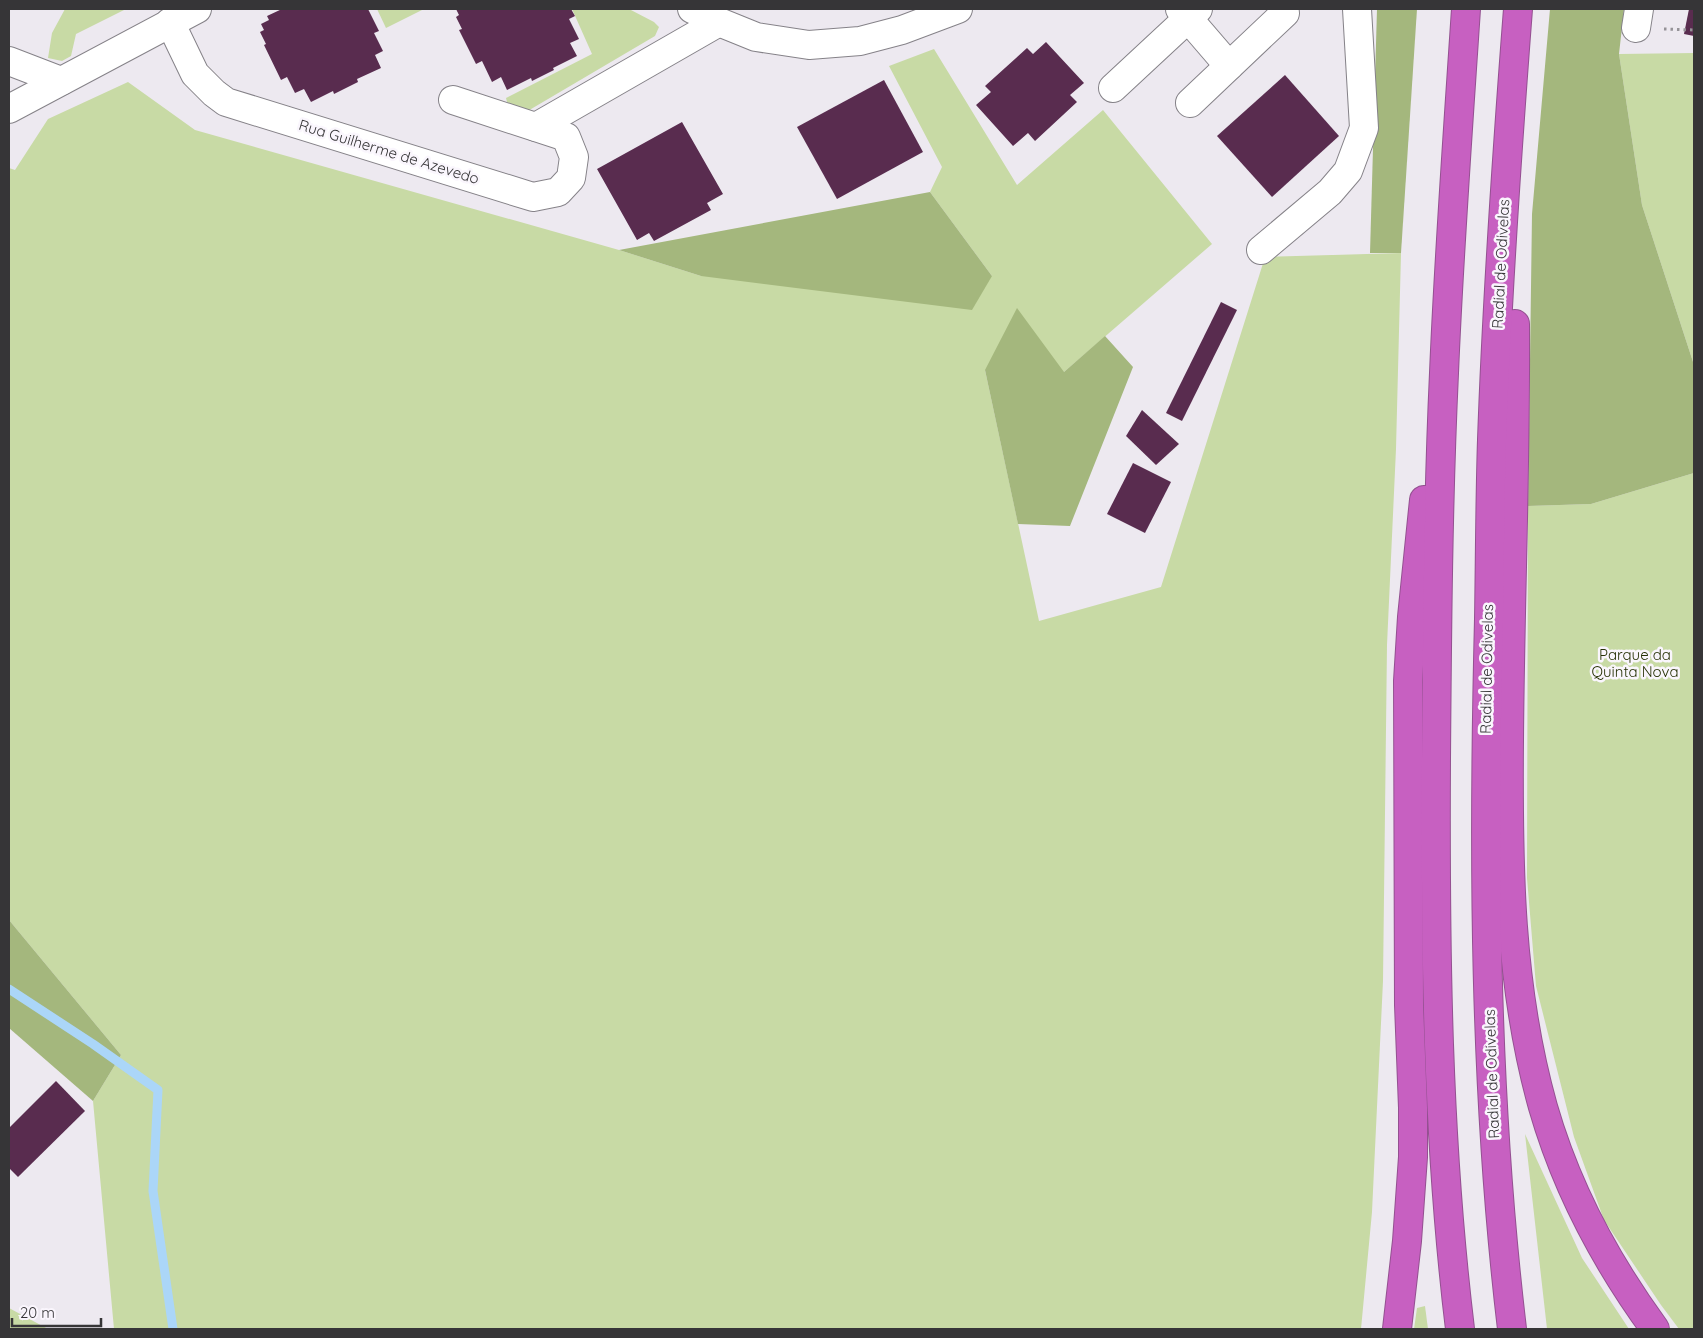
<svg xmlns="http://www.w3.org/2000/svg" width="1703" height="1338" font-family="Quicksand,sans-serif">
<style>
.green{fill:#c8daa5}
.forest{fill:#a4b77d}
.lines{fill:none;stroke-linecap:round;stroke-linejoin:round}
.stream{stroke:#abd6f8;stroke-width:9}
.building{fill:#592c4f}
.minor-casing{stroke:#858288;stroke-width:30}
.highway-casing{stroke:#945191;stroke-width:30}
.path{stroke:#959297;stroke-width:3;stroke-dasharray:2.5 4;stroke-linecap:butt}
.minor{stroke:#fff;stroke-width:28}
.highway{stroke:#c760c1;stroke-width:28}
.labels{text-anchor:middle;stroke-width:5;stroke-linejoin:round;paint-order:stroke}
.street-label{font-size:15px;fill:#363537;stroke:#faf6fd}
.park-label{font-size:15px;fill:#263104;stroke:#faf6fd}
</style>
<rect width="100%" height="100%" fill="#ede9f0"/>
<g class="green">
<path d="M65 9H126L76 34 71 56 62 61 48 58 52 33Z"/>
<path d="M377 9H424L386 28Z"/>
<path d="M572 9H629L654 22 659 27 655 36 526 112 507 102 506 98 592 54Z"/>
<path d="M934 49 1017 185 1103 110 1212 244 1064 372 985 370 1039 621 1161 587 1265 257 1401 253 1396 449 1387 645 1383 981 1372 1212 1361 1329H114L93 1101 121 1055 9 920V168L15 170 48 119 128 82 195 130 619 250 701 276H992L930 192 942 167 889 66Z"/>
<path d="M1694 53V365L1642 205 1619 54Z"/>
<path d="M1694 473V1329H1679L1661 1305 1604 1220 1574 1137 1536 986 1527 878 1528 506 1591 504Z"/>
<path d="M1525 1134 1582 1258 1629 1329H1547Z"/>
<path d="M1425 1306 1428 1329H1414L1417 1308Z"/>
<path d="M9 1308 48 1329H9Z"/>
</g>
<g class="forest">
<path d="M1377 9H1417L1401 253H1370Z"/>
<path d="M1550 9H1624L1619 54 1642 205 1694 365V473L1591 504 1528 506 1532 214Z"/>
<path d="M930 192 992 276 972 310 701 276 619 250Z"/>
<path d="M1017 308 1064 372 1105 336 1133 367 1070 526 1018 524 985 370Z"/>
<path d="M9 920 121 1055 93 1101 9 1028Z"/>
</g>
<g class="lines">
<path class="stream" d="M9 989 93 1044 158 1090 153 1191 173 1329"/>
</g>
<g class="building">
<path d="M282 9H368L379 31 374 33 383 51 375 55 381 68 357 79 358 82 334 94 333 91 311 102 304 89 295 93 287 77 281 80 264 45 266 44 260 32 264 30 261 24 269 20 267 16Z"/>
<path d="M456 9H571L575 16 569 19 579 39 570 43 577 56 553 68 554 70 532 81 531 78 507 90 501 77 492 82 482 61 476 64 459 30 462 29 456 17 459 15Z"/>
<path d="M1689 9H1694V36L1684 34Z"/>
<path d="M1046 42 1084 83 1070 95 1077 102 1035 141 1028 133 1013 146 976 105 991 92 985 86 1027 48 1033 54Z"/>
<path d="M1285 75 1339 136 1272 197 1217 136Z"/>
<path d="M884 80 923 152 837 199 797 127Z"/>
<path d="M682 122 723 194 707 203 711 210 654 241 649 233 637 240 597 169Z"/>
<path d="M1221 302 1237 310 1182 421 1166 413Z"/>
<path d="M1142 410 1179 444 1156 465 1126 436Z"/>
<path d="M1133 463 1171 482 1145 533 1107 514Z"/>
<path d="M56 1081 85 1111 18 1177 9 1168V1128Z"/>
</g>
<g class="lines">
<g class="minor-casing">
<g id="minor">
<path d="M692 9 719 22 756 37 809 45 860 41 902 30 958 9"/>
<path d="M1180 9 1229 66"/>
<path d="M170 22 195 74 214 93 226 102 533 197 558 192 571 178 574 157 566 137 453 100"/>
<path d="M1636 28 1639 9"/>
<path d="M9 61 61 81"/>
<path d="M1113 88 1198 9"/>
<path d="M1190 103 1285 13"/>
<path d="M9 109 197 9"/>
<path d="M536 127 719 22"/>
<path d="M1261 250 1330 192 1348 171 1364 128 1357 9"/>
</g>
</g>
<g class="highway-casing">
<g id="highway">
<path d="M1515 324C1516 463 1510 602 1509 741 1508 866 1509 986 1543 1107 1566 1187 1606 1262 1655 1329"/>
<path d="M1397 1329 1407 1241 1413 1157V1108L1409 1005 1408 681 1412 617 1424 500"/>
<path d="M1460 1329C1437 1140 1435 949 1436 759 1437 630 1438 502 1444 373 1449 252 1458 130 1466 9"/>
<path d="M1512 1329C1484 1094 1483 856 1489 619 1490 559 1490 500 1492 440 1497 296 1507 152 1518 9"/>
</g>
</g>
<path class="path" d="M1664 29 1694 30"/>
<use href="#minor" class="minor"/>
<use href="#highway" class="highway"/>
</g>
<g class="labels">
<g class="street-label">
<text transform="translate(389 152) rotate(17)" y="5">Rua Guilherme de Azevedo</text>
<text transform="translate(1501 264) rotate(-87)" y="5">Radial de Odivelas</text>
<text transform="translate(1487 669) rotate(-89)" y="5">Radial de Odivelas</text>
<text transform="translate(1492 1074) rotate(-92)" y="5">Radial de Odivelas</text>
</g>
<g class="park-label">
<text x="1635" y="660">Parque da<tspan x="1635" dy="17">Quinta Nova</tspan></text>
</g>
</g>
<rect width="1703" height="1338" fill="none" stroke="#363537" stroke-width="20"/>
<path d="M12 1318v8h89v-8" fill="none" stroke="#363537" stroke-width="2.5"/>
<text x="20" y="1318" font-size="15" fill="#363537" stroke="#faf6fd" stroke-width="4" paint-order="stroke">20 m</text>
</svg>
